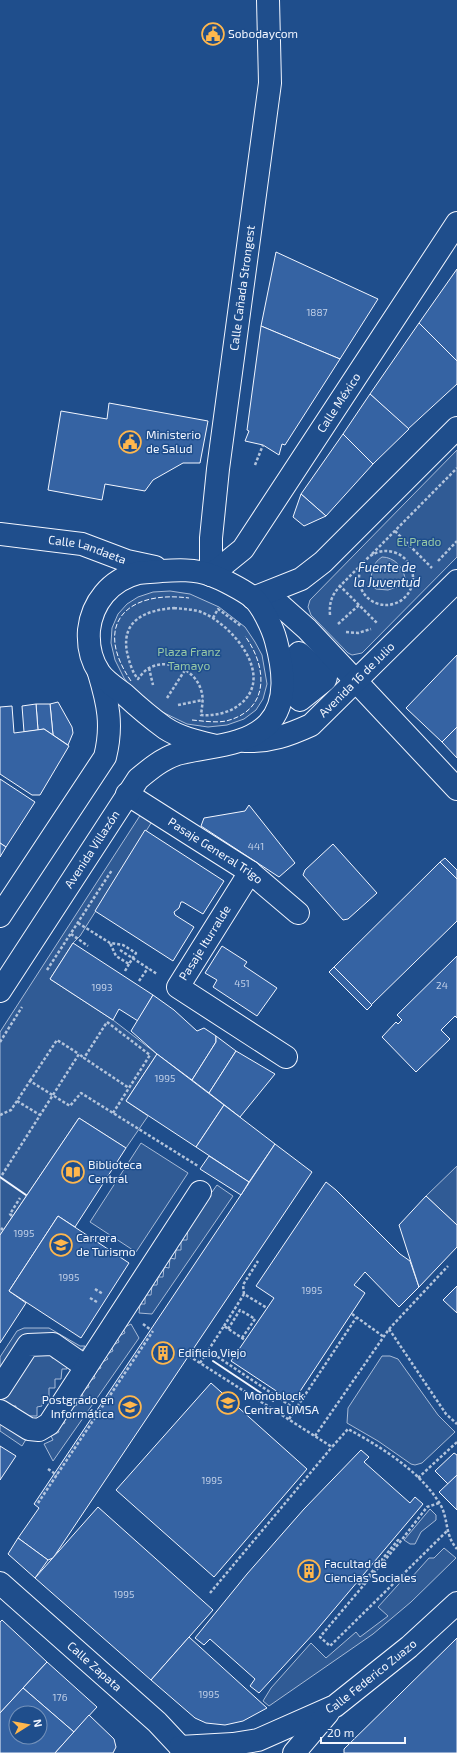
<svg xmlns="http://www.w3.org/2000/svg" width="457" height="1753" font-family="'Exo 2',sans-serif">
<style>
.built{fill:#305b95;stroke:#a8bbd7}
.water{fill:#446ba0;stroke:#a8bbd7}
.building{fill:#3563a3;stroke:#f2f6ff;fill-rule:evenodd}
.lines{fill:none;stroke-linecap:round;stroke-linejoin:round}
.minor-casing{stroke:#f2f6ff;stroke-width:24}
.major-casing{stroke:#f2f6ff;stroke-width:24}
.path{stroke:#b3c4dc;stroke-width:2.5;stroke-dasharray:3 2;stroke-linecap:butt}
.minor{stroke:#1f4e8c;stroke-width:22}
.major{stroke:#1f4e8c;stroke-width:22}
.fence{stroke:#f2f6ff;stroke-width:1;stroke-dasharray:5 2;stroke-linecap:butt}
.wall{stroke:#f2f6ff;stroke-width:2}
.labels{text-anchor:middle;stroke-width:3;stroke-linejoin:round;paint-order:stroke}
.number-label{font-size:10px;fill:#c3d1e8}
.poi-label{font-size:12px;fill:#f2f6ff;stroke:#1f4e8c;text-anchor:start}
.street-label{font-size:12px;fill:#f2f6ff;stroke:#1f4e8c}
.park-label{font-size:12px;fill:#97c8a6;stroke:#1f4e8c}
.water-label{font-size:13px;font-style:italic;fill:#f2f6ff;stroke:#1f4e8c}
</style>
<rect width="100%" height="100%" fill="#1f4e8c"/>
<g class="built">
<path d="M457 450V557L362 653 352 655 348 653 311 615 308 607 310 600Z"/>
<path d="M170 591 190 594 219 607 245 627 255 642 262 655 267 684 263 699 256 710 244 719 227 725 208 727 187 724 154 708 136 694 124 678 115 660 111 643 112 628 118 614 127 604 138 597 153 592Z"/>
<path d="M141 814 153 820 80 936 73 943 50 979 113 1020 157 1054 126 1101 148 1116 126 1148 79 1118 0 1235V1032Z"/>
<path d="M141 1143 188 1173 136 1252 90 1222Z"/>
<path d="M457 1166V1225L426 1196Z"/>
<path d="M217 1185 233 1196 152 1314 139 1313 140 1304H145V1295H151L152 1285H157L158 1277H163L164 1267 169 1268 170 1258 175 1259 176 1250H181V1240H187L188 1222 199 1204H206L207 1192H212Z"/>
<path d="M131 1324 139 1338 53 1461 44 1444 53 1440 51 1436 59 1432 57 1427 65 1423 63 1418 71 1413 69 1409 77 1405 75 1400 83 1396 81 1391 89 1387 87 1382 95 1378 93 1372 101 1368 99 1364 108 1359 105 1355 113 1351 111 1346 119 1342 117 1337 125 1333 123 1328Z"/>
<path d="M49 1328 80 1346H85L79 1355 48 1336 0 1377V1357L17 1331 24 1328Z"/>
<path d="M32 1349H52V1358H67V1369H62L61 1379H55V1388H49V1398L42 1397V1406L37 1407V1416H15L16 1406H1V1396H7V1387L13 1378H20V1368Z"/>
<path d="M382 1356H390L398 1359 438 1415 455 1432 422 1463 415 1465 411 1464 378 1441 347 1423 348 1408Z"/>
<path d="M0 1419 28 1436 22 1446 0 1431Z"/>
<path d="M430 1509 436 1515V1520L421 1532 415 1544H410L404 1540Z"/>
<path d="M444 1548 456 1558 411 1602 373 1634 269 1706 263 1701 271 1688 311 1643 326 1658 356 1632 360 1637 388 1616 378 1607 407 1575 411 1578 429 1558H434Z"/>
</g>
<path class="water" d="M382 557C394 557 403 567 405 578L400 586 388 590 376 589 372 586C370 575 372 563 382 557Z"/>
<g class="building">
<path d="M276 252 378 299 340 359 261 326Z"/>
<path d="M457 269V364L419 323Z"/>
<path d="M419 323 457 361V384L408 429 370 394Z"/>
<path d="M261 326 340 359 285 445 282 444 279 455 263 445 245 441 249 431 247 430Z"/>
<path d="M370 394 409 429 373 464 343 434Z"/>
<path d="M109 403 208 421 200 463H183L153 480 145 491 105 484 102 500 48 490 61 411 107 419Z"/>
<path d="M343 434 373 464 326 516 301 494Z"/>
<path d="M301 494 326 516 304 526 293 517Z"/>
<path d="M457 655V727L442 742 406 708Z"/>
<path d="M58 702 72 727 73 733 68 745 53 735 50 704Z"/>
<path d="M36 704H50L53 735 44 729 38 730Z"/>
<path d="M36 704 38 730 24 732 22 706Z"/>
<path d="M12 706 14 733 44 729 69 746 40 795H32L0 774V707Z"/>
<path d="M457 727V758L442 742Z"/>
<path d="M0 779 35 802 6 847 0 843Z"/>
<path d="M249 805 295 863 279 877 201 826 204 818 245 811Z"/>
<path d="M145 830 224 881 203 914 183 902H181L179 908 174 912 175 915 194 927 173 961 95 911Z"/>
<path d="M0 843 6 847 0 857Z"/>
<path d="M333 844 377 893 348 919 343 920 303 875 305 870Z"/>
<path d="M445 858 457 870V879L440 862Z"/>
<path d="M440 862 457 879V921L371 1005 334 967Z"/>
<path d="M73 943 153 995 138 1021 119 1009 113 1020 50 979Z"/>
<path d="M222 946 247 962 244 966 277 988 257 1016 213 987 217 980 205 973Z"/>
<path d="M457 956V1018L455 1016 441 1030 450 1039 416 1072 382 1037 396 1022 398 1024 402 1020 397 1015Z"/>
<path d="M334 967 372 1005 367 1010 329 972Z"/>
<path d="M153 995 174 1010 197 1031 204 1028 216 1036V1042L192 1080 157 1054 131 1031Z"/>
<path d="M216 1036 236 1051 209 1093 192 1080 216 1042Z"/>
<path d="M236 1051 275 1074 240 1117 209 1093Z"/>
<path d="M157 1054 224 1105 196 1147 126 1101Z"/>
<path d="M224 1105 275 1144 249 1182 196 1147Z"/>
<path d="M79 1118 126 1148 75 1227 58 1216 9 1291 26 1303 0 1343V1235Z"/>
<path d="M275 1144 312 1172 53 1558 48 1560 18 1538 39 1508 34 1504Z"/>
<path d="M209 1156 249 1182 241 1195 200 1169Z"/>
<path d="M326 1182 336 1190 400 1254 410 1261 419 1287 399 1307 365 1272 354 1285 365 1293 293 1402 231 1361 274 1298 256 1286Z"/>
<path d="M426 1196 457 1225V1247L419 1287 399 1225Z"/>
<path d="M58 1216 129 1263 81 1338 9 1291Z"/>
<path d="M457 1286V1313L443 1300Z"/>
<path d="M211 1383 307 1469 214 1577 116 1490Z"/>
<path d="M0 1446 16 1456 0 1480Z"/>
<path d="M361 1450 369 1457 364 1462 410 1503 415 1497 423 1504 315 1632 259 1693 250 1686 255 1679 210 1639 204 1645 195 1638 247 1574 304 1509Z"/>
<path d="M454 1453 457 1455V1475L448 1484 435 1471Z"/>
<path d="M457 1475V1510L439 1492Z"/>
<path d="M98 1507 213 1610 151 1680 35 1578Z"/>
<path d="M18 1538 48 1560 35 1578 8 1554Z"/>
<path d="M2 1620 47 1662 0 1713V1622Z"/>
<path d="M189 1637 267 1708 243 1721 225 1725 206 1723 195 1718 151 1680Z"/>
<path d="M457 1638V1753H344V1749Z"/>
<path d="M47 1662 97 1707 74 1732 23 1688Z"/>
<path d="M23 1688 74 1732 55 1753H0V1713ZM16 1713H40V1737H16Z"/>
<path d="M89 1715 114 1739 116 1747 113 1753H55Z"/>
</g>
<g class="lines">
<g class="minor-casing">
<g id="minor">
<path id="s1" d="M211 575V538L218 469 270 83 268 0"/>
<path d="M299 653 326 677 325 680 300 700 298 698 300 672 297 655Z"/>
<path id="s2" d="M127 794 250 872 298 913"/>
<path d="M250 872 178 987 286 1057"/>
<path d="M0 1388 28 1345 53 1344 86 1367"/>
<path d="M0 1411 29 1429 39 1430 49 1424 200 1192"/>
</g>
</g>
<g class="major-casing">
<g id="major">
<path id="s3" d="M0 534 82 544 127 561 155 567"/>
<path id="s4" d="M211 575 243 549 457 223"/>
<path d="M253 598 280 605 307 629 457 789"/>
<path d="M253 598 301 579 323 562 457 428"/>
<path id="s5" d="M245 741C270 742 289 735 311 725L457 581"/>
<path d="M0 916 105 757C113 725 108 703 99 673"/>
<path id="s6" d="M0 991 138 779C150 769 162 759 177 754 207 746 245 747 268 724 289 702 283 667 276 641 273 629 262 605 252 597 243 590 222 579 211 575 195 569 177 570 161 571 154 572 145 572 138 573 110 580 92 603 89 630 88 644 91 660 99 672 104 680 116 688 124 694 137 706 151 718 165 728 180 738 199 742 216 746"/>
<path id="s7" d="M0 1583 157 1722 186 1753"/>
<path id="s8" d="M180 1747 233 1744 258 1740 335 1706 409 1647 457 1603"/>
<path d="M294 1753 328 1713"/>
</g>
</g>
<g class="path">
<path d="M255 465 263 445"/>
<path d="M395 531 432 568"/>
<circle cx="386" cy="578" r="27"/>
<path d="M372 554 457 468"/>
<path d="M438 561 457 541"/>
<path d="M362 564 340 586 377 623"/>
<path d="M174 608C183 609 192 609 201 612 232 624 277 677 239 705 229 713 214 716 201 715 202 706 204 698 201 690 195 669 168 658 149 668 145 670 141 675 138 679 132 672 129 661 127 652 121 620 146 610 174 608Z"/>
<path d="M330 615C329 602 332 595 340 586H338"/>
<path d="M213 618 218 609 241 626"/>
<path d="M338 624 359 605"/>
<path d="M346 632 358 633 371 629"/>
<path d="M149 668 153 685"/>
<path d="M167 698 185 670"/>
<path d="M178 705 203 700"/>
<path d="M78 923 110 943 123 945 136 953 129 964 116 956 110 943"/>
<path d="M71 934 88 946"/>
<path d="M120 950 157 974"/>
<path d="M47 970 112 870"/>
<path d="M125 971 129 964"/>
<path d="M139 981 148 968"/>
<path d="M0 1042 22 1007"/>
<path d="M30 1081 57 1040 79 1054"/>
<path d="M17 1101 40 1115"/>
<path d="M113 1113 150 1055 107 1022 84 1058 129 1088"/>
<path d="M0 1115 11 1110 30 1081 70 1106 81 1093 198 1166"/>
<path d="M2 1175 79 1054 84 1058"/>
<path d="M12 1216 10 1214 20 1198"/>
<path d="M1 1228 3 1230"/>
<path d="M95 1289 103 1294"/>
<path d="M244 1294 243 1285 258 1261"/>
<path d="M90 1298 97 1302"/>
<path d="M352 1314 384 1337"/>
<path d="M143 1324 151 1330"/>
<path d="M224 1326 244 1294 267 1308"/>
<path d="M228 1329 240 1310 255 1319 242 1338"/>
<path d="M389 1329 446 1414 457 1424"/>
<path d="M209 1351 295 1409"/>
<path d="M189 1356 332 1447 348 1429C381 1447 420 1471 440 1504 449 1519 444 1534 457 1549"/>
<path d="M200 1363 224 1326 245 1340"/>
<path d="M289 1419 356 1318"/>
<path d="M315 1436 389 1329 448 1266"/>
<path d="M48 1469 57 1475"/>
<path d="M418 1478 457 1442"/>
<path d="M38 1503 153 1331"/>
<path d="M439 1503 427 1507 400 1542 320 1637 330 1646 447 1531"/>
<path d="M358 1583 361 1585 398 1540 400 1542"/>
<path d="M210 1593 332 1447"/>
</g>
<use href="#minor" class="minor"/>
<use href="#major" class="major"/>
<g class="fence">
<path d="M131 681C92 624 127 590 189 598"/>
<path d="M192 720C203 721 216 723 226 721 271 710 267 666 245 636"/>
</g>
<g class="wall">
<path d="M0 1177 26 1195"/>
<path d="M213 1361 273 1401"/>
</g>
</g>
<defs>
<g id="civic-ring" transform="scale(1.15)"><circle r="9.5" fill="#1f4e8c" stroke="#ffb74d" stroke-width="1.5"/><path d="M-.6-6.5H3V-4.5H.6V-3L4-1V1h2V6H-6V1h2V-1L-.6-3ZM-1.2 2.5V6h2.4V2.5Z" fill="#ffb74d"/></g>
<g id="library-ring" transform="scale(1.15)"><circle r="9.5" fill="#1f4e8c" stroke="#ffb74d" stroke-width="1.5"/><path d="M-6-4Q-3-5.5-.7-3.5V5Q-3 3-6 4ZM6-4Q3-5.5 .7-3.5V5Q3 3 6 4Z" fill="#ffb74d"/></g>
<g id="university-ring" transform="scale(1.15)"><circle r="9.5" fill="#1f4e8c" stroke="#ffb74d" stroke-width="1.5"/><path d="M0-5L7-2L0 1L-7-2ZM-4 1L0 2.5L4 1V4Q0 6-4 4Z" fill="#ffb74d"/></g>
<g id="building-ring" transform="scale(1.15)"><circle r="9.5" fill="#1f4e8c" stroke="#ffb74d" stroke-width="1.5"/><path d="M-4-6H4V6H1V3H-1V6H-4ZM-2.5-4.3h1.7v1.8h-1.7ZM.8-4.3h1.7v1.8H.8ZM-2.5-1h1.7V.8h-1.7ZM.8-1h1.7V.8H.8Z" fill="#ffb74d"/></g>
</defs>
<g fill-rule="evenodd">
<use href="#civic-ring" x="213" y="34"/>
<use href="#civic-ring" x="130" y="442"/>
<use href="#library-ring" x="73" y="1172"/>
<use href="#university-ring" x="61" y="1245"/>
<use href="#building-ring" x="163" y="1353"/>
<use href="#university-ring" x="228" y="1403"/>
<use href="#university-ring" x="130" y="1407"/>
<use href="#building-ring" x="309" y="1571"/>
</g>
<g class="labels">
<g class="number-label">
<text x="317" y="316">1887</text>
<text x="256" y="850">441</text>
<text x="242" y="987">451</text>
<text x="442" y="989">24</text>
<text x="102" y="991">1993</text>
<text x="165" y="1082">1995</text>
<text x="24" y="1237">1995</text>
<text x="69" y="1281">1995</text>
<text x="312" y="1294">1995</text>
<text x="212" y="1484">1995</text>
<text x="124" y="1598">1995</text>
<text x="209" y="1698">1995</text>
<text x="60" y="1701">176</text>
</g>
<g class="poi-label">
<text x="228" y="38">Sobodaycom</text>
<text x="146" y="439">Ministerio<tspan x="146" dy="14">de Salud</tspan></text>
<text x="88" y="1169">Biblioteca<tspan x="88" dy="14">Central</tspan></text>
<text x="76" y="1242">Carrera<tspan x="76" dy="14">de Turismo</tspan></text>
<text x="178" y="1357">Edificio Viejo</text>
<text x="244" y="1400">Monoblock<tspan x="244" dy="14">Central UMSA</tspan></text>
<text x="114" y="1404" text-anchor="end">Postgrado en<tspan x="114" dy="14">Informática</tspan></text>
<text x="324" y="1568">Facultad de<tspan x="324" dy="14">Ciencias Sociales</tspan></text>
</g>
<g class="street-label">
<text dy="4" stroke="none"><textPath href="#s1" startOffset="289">Calle Cañada Strongest</textPath></text>
<text dy="4" stroke="none"><textPath href="#s4" startOffset="216">Calle México</textPath></text>
<text dy="4" stroke="none"><textPath href="#s3" startOffset="89">Calle Landaeta</textPath></text>
<text dy="4" stroke="none"><textPath href="#s5" startOffset="133">Avenida 16 de Julio</textPath></text>
<text dy="4" stroke="none"><textPath href="#s6" startOffset="169">Avenida Villazón</textPath></text>
<text dy="4" stroke="none"><textPath href="#s2" startOffset="105">Pasaje General Trigo</textPath></text>
<text transform="translate(205 943) rotate(-58)" y="4">Pasaje Iturralde</text>
<text dy="4" stroke="none"><textPath href="#s7" startOffset="126">Calle Zapata</textPath></text>
<text dy="4" stroke="none"><textPath href="#s8" startOffset="209">Calle Federico Zuazo</textPath></text>
</g>
<g class="park-label">
<text x="419" y="546">El Prado</text>
<text x="189" y="656">Plaza Franz<tspan x="189" dy="14">Tamayo</tspan></text>
</g>
<g class="water-label">
<text x="387" y="572">Fuente de<tspan x="387" dy="15">la Juventud</tspan></text>
</g>
</g>
<g transform="translate(28 1725) rotate(79)"><circle r="19" fill="#1f4e8c" stroke="#7391ba"/>
<path d="M0-3L7 15L0 10L-7 15Z" fill="#ffb74d"/>
<text y="-6" font-size="11" font-weight="bold" text-anchor="middle" fill="#f2f6ff">N</text>
</g>
<path d="M321 1737v6h84v-6" fill="none" stroke="#f2f6ff" stroke-width="2"/>
<text x="327" y="1737" font-size="12" fill="#f2f6ff" stroke="#1f4e8c" stroke-width="3" paint-order="stroke">20 m</text>
</svg>
